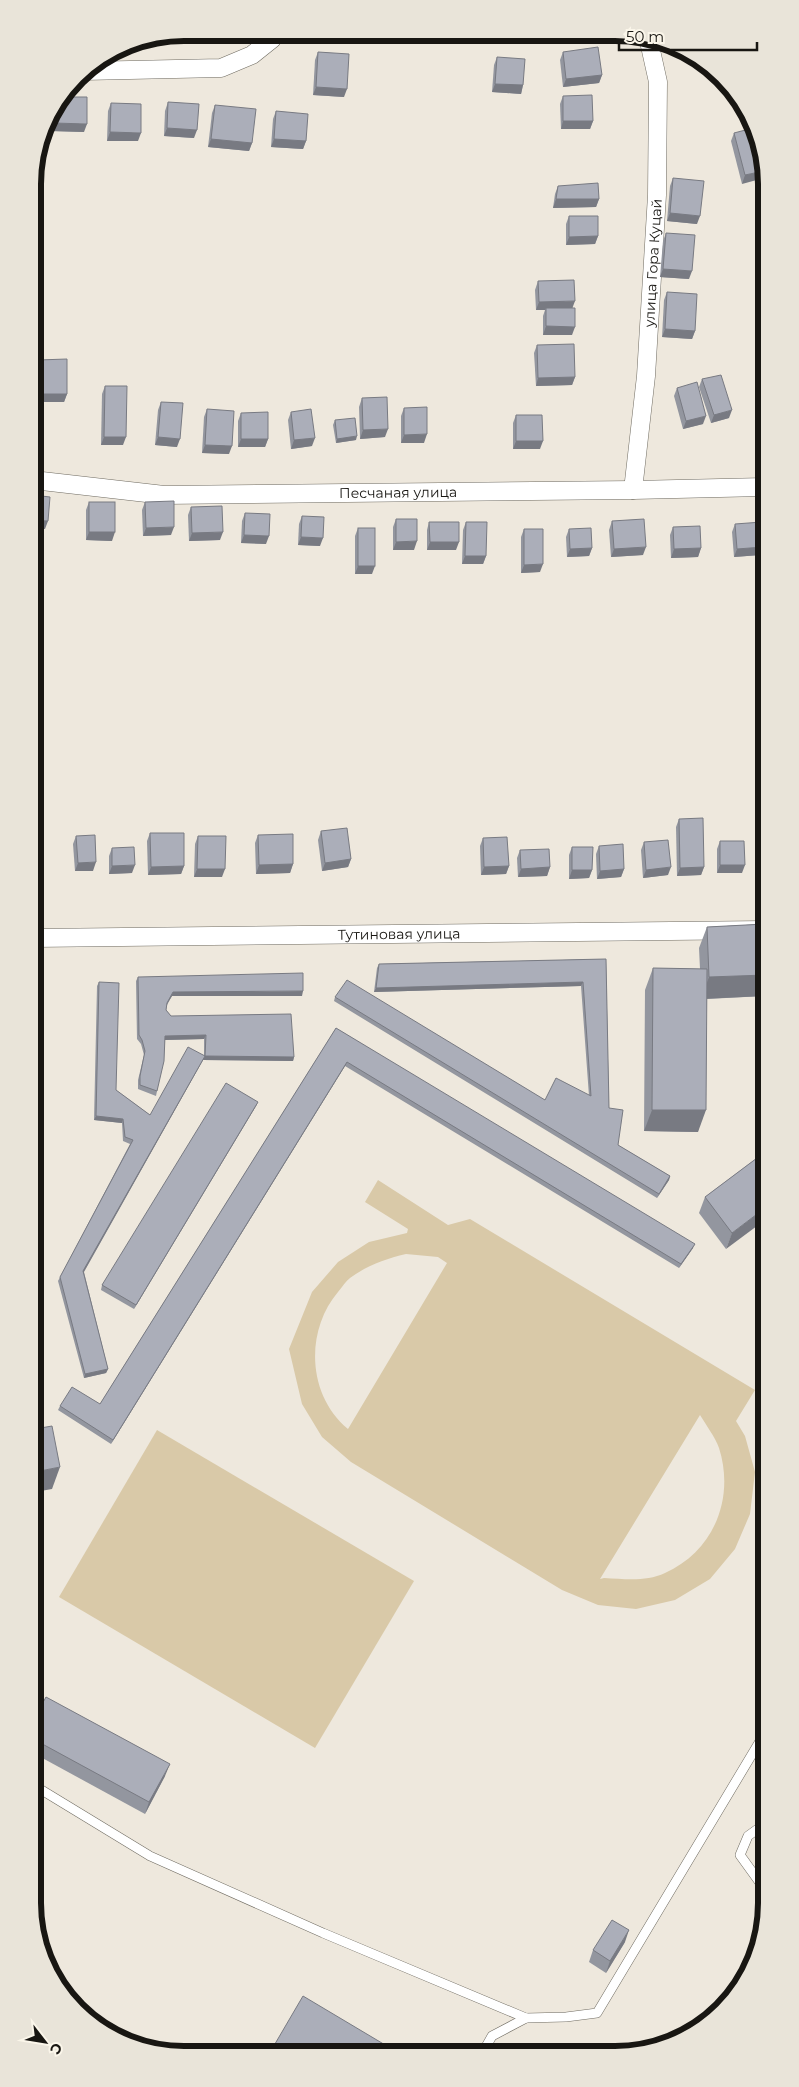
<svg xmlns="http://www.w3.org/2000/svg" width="799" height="2087" font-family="Montserrat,sans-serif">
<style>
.green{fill:#d9c9a8;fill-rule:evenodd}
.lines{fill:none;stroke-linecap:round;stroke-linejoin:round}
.service-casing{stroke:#6f6b61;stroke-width:10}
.minor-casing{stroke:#6f6b61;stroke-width:19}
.service{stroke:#fff;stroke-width:9}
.minor{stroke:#fff;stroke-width:18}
.wall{fill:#93969f}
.shaded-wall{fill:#787a82}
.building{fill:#abaeb9;stroke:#787a82}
.labels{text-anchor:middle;stroke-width:4;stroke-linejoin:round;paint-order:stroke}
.street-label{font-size:14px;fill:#181612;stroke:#fbf6ea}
.rim{fill:none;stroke:#181612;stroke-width:6}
</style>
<rect width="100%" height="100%" fill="#eee8dd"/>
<g class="green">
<path d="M378 1180 448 1225 470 1219 755 1390 736 1421 745 1436 755 1472 750 1514 735 1549 710 1579 675 1600 636 1609 598 1605 562 1590 351 1462 322 1437 302 1404 289 1349 312 1292 338 1262 369 1242 407 1233 408 1229 365 1202ZM406 1254 438 1257 447 1263 348 1429C307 1395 305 1331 338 1292 342 1287 346 1281 350 1278 368 1265 385 1259 406 1254ZM700 1415C706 1425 715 1437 719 1448 735 1498 714 1551 665 1573 646 1582 625 1579 604 1578L600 1579Z"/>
<path d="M157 1430 414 1581 315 1748 59 1597Z"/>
</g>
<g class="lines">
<g class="service-casing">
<g id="service">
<path d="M35 1786 150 1856 323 1933 526 2018"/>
<path d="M766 1823 748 1836 740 1855 766 1891"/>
<path d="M483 2052 492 2036 526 2018 566 2017 597 2013 766 1731"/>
</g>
</g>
<g class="minor-casing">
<g id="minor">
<path d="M84 71 221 68 252 55 272 39V33"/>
<path id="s1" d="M33 480 164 495 633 490 764 487"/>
<path id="s2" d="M633 490 646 376 657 195 658 82 648 37"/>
<path id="s3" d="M34 938 765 930"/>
</g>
</g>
<use href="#service" class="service"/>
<use href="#minor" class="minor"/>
</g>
<g class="wall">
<path d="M318 52 344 97 313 95 315 60Z"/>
<path d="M563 52 602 75 599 83 563 87 560 60Z"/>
<path d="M497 57 523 85 521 94 492 92 494 65Z"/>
<path d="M715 71 722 77 717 83Z"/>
<path d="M563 96 593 121 590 129H561L560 104Z"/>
<path d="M64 97 84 132 51 131V113Z"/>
<path d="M168 102 194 138 164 136 165 111Z"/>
<path d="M111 103 138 141H107L108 111Z"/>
<path d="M215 105 252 143 249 151 208 147 212 113Z"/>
<path d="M276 111 306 141 303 149 271 147 273 119Z"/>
<path d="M734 133 764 155 742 184 731 141Z"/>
<path d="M673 178 697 224 667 221 670 186Z"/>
<path d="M558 186 599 199 596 207 553 208 555 194Z"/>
<path d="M569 216 598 236 595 244 566 245V224Z"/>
<path d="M666 233 689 279 660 277 663 241Z"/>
<path d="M538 281 573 308 572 335H543V316L545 310H536L535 290Z"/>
<path d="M667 292 695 331 692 339 662 337 664 300Z"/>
<path d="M537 345 575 377 572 385 536 386 534 353Z"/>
<path d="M38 360 67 394 64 402H36L35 368Z"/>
<path d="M702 379 729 418 711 423 699 387Z"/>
<path d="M105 386 123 445H101L102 394Z"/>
<path d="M677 388 703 424 683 429 674 396Z"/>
<path d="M362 398 385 437 360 439 359 407Z"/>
<path d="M161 402 177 447 155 445 158 410Z"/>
<path d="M404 408 424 443H401V416Z"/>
<path d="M207 409 229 454 202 453 204 417Z"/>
<path d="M291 412 312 446 291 449 288 420Z"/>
<path d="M241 413 268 439 265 447H238V421Z"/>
<path d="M516 415 540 449H513V423Z"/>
<path d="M335 420 356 440 336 443 333 425Z"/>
<path d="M89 502 112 541 86 540V510Z"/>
<path d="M145 502 171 535 143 536 142 510Z"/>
<path d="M191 507 220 540 189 541 188 515Z"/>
<path d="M245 513 266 544 241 543 242 521Z"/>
<path d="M302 516 320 546 298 545 299 524Z"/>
<path d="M396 519 414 550H393V527Z"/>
<path d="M612 521 643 555 611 557 609 530Z"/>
<path d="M429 522 456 550H427V530Z"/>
<path d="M466 522 486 556 483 564H462L463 530Z"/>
<path d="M735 524 760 555 734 557 732 532Z"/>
<path d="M673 527 701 548 698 557 671 558 670 535Z"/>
<path d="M358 528 372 574H355V536Z"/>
<path d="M524 529 540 572 521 573V537Z"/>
<path d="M569 529 592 548 589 556 567 557 566 537Z"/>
<path d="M679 819 704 867 701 875 677 876 676 827Z"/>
<path d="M321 831 351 859 348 867 322 871 318 840Z"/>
<path d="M150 833 184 866 181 874 148 875 147 841Z"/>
<path d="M258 835 293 864 290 873 256 874 255 843Z"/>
<path d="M76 836 93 871H75L73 844Z"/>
<path d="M198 836 222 877H194L195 844Z"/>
<path d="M483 838 509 866 506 874 481 875 480 846Z"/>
<path d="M765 838V872L758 873 756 847 759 839Z"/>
<path d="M720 841 742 873H717V849Z"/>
<path d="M644 842 668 875 643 878 641 850Z"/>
<path d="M599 846 624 869 621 877 597 879 596 854Z"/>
<path d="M572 847 592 870 589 878 569 879V855Z"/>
<path d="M112 848 132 873 109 874V856Z"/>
<path d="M520 850 550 867 547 876 518 877 517 858Z"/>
<path d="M765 924V996L707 999 698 1132 644 1131 645 990 653 968 700 969 699 948 707 927Z"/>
<path d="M606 959 609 1108 618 1145 670 1176 669 1180 657 1198 334 1001 335 997 545 1100 589 1096 581 986 374 992 377 968 379 964Z"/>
<path d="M138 977 302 996H172L167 1005 166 1010 171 1016 294 1057 293 1061 203 1060 84 1272 108 1369 106 1373 84 1378 58 1281 130 1144 123 1141 122 1123 94 1120 97 986 99 982 116 1090 150 1115 204 1056V1039L165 1040 157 1091 156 1096 138 1089V1080L144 1055 141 1044 137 1039 136 981Z"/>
<path d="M336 1028 693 1248 679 1268 345 1066 111 1444 58 1410 60 1406 100 1404Z"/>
<path d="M258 1102 256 1106 134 1309 101 1290 102 1285Z"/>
<path d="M765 1152 726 1249 699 1213 705 1197Z"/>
<path d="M35 1717 165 1776 145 1814 35 1754Z"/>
<path d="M625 1942 606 1973 589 1962 593 1950Z"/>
</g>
<g class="shaded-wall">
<path d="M602 75 599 83 563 87 566 79Z"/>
<path d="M719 75 722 77 725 82 717 83Z"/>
<path d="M495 84 523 85 521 94 492 92Z"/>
<path d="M316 87 347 89 344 97 313 95Z"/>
<path d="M563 121H593L590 129H561Z"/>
<path d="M54 123 87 124 84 132 51 131Z"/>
<path d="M167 128 197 130 194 138 164 136Z"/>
<path d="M110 132 141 133 138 141H107Z"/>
<path d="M211 139 252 143 249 151 208 147Z"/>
<path d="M274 139 306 141 303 149 271 147Z"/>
<path d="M764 171V178L742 184 745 175Z"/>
<path d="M556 199H599L596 207 553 208Z"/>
<path d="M670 213 700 216 697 224 667 221Z"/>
<path d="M598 236 595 244 566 245 569 237Z"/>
<path d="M663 269 692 271 689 279 660 277Z"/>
<path d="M575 301 572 309 546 308 545 310H536L539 302Z"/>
<path d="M546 326 575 327 572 335H543Z"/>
<path d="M665 329 695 331 692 339 662 337Z"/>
<path d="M575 377 572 385 536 386 538 378Z"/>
<path d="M39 394H67L64 402H36Z"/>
<path d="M732 410 729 418 711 423 714 415Z"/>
<path d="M706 416 703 424 683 429 686 421Z"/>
<path d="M388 429 385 437 360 439 363 430Z"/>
<path d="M427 434 424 443H401L404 435Z"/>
<path d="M357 436 356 440 336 443 337 439Z"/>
<path d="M104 437H126L123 445H101Z"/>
<path d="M158 437 180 439 177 447 155 445Z"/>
<path d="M315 438 312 446 291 449 294 440Z"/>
<path d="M241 439H268L265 447H238Z"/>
<path d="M516 441H543L540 449H513Z"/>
<path d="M205 445 232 446 229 454 202 453Z"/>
<path d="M33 520 48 521 45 529 33 528Z"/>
<path d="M174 527 171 535 143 536 146 528Z"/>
<path d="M89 532H115L112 541 86 540Z"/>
<path d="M223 532 220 540 189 541 192 533Z"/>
<path d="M244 535 269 536 266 544 241 543Z"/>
<path d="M301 537 323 538 320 546 298 545Z"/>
<path d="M417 541 414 550H393L396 542Z"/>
<path d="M430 542H459L456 550H427Z"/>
<path d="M646 547 643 555 611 557 614 549Z"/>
<path d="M763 547 760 555 734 557 737 549Z"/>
<path d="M592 548 589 556 567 557 570 549Z"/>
<path d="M701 548 698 557 671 558 674 549Z"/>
<path d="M465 556H486L483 564H462Z"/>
<path d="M543 564 540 572 521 573 524 565Z"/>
<path d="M358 566H375L372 574H355Z"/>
<path d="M40 856 37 864 34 865V857Z"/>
<path d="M351 859 348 867 322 871 325 863Z"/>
<path d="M96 862 93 871H75L78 863Z"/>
<path d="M293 864 290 873 256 874 259 865Z"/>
<path d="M765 864V872L758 873 761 865Z"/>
<path d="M135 865 132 873 109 874 112 866Z"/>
<path d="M720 865H745L742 873H717Z"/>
<path d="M184 866 181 874 148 875 151 867Z"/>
<path d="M509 866 506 874 481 875 484 867Z"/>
<path d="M550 867 547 876 518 877 521 869Z"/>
<path d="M671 867 668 875 643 878 646 870Z"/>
<path d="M704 867 701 875 677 876 680 868Z"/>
<path d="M197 869H225L222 877H194Z"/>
<path d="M624 869 621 877 597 879 600 871Z"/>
<path d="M572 870H592L589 878 569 879Z"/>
<path d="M765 975V996L701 999 709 977Z"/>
<path d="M583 982 581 986 374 992 376 988Z"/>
<path d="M303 991 302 996H172L165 1007 173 992Z"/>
<path d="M206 1035 204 1039 164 1040 165 1036Z"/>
<path d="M205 1056 294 1057 293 1061 203 1060 82 1275 83 1271Z"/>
<path d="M347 1062 345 1066 111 1444 113 1440Z"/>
<path d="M258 1102 256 1106 134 1309 136 1305Z"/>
<path d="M652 1110H706L698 1132 644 1131Z"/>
<path d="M96 1116 123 1119 122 1123 94 1120Z"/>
<path d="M670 1176 669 1180 657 1198 659 1194Z"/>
<path d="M765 1208V1220L726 1249 732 1233Z"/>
<path d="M695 1244 693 1248 679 1268 681 1264Z"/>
<path d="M108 1369 106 1373 84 1378 85 1374Z"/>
<path d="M60 1467 52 1489 35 1492V1472Z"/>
<path d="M170 1764 165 1776 145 1814 149 1802Z"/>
<path d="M629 1930 625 1942 606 1973 610 1961Z"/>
</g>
<g class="building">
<path d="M598 47 602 75 566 79 563 52Z"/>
<path d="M318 52 349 54 347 89 316 87Z"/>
<path d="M497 57 525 59 523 85 495 84Z"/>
<path d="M592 95 593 121H563V96Z"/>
<path d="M64 97H87V124L54 123V109Z"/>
<path d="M168 102 199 104 197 130 167 128Z"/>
<path d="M111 103 141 104V133L110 132Z"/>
<path d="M215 105 256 109 252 143 211 139Z"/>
<path d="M276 111 308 114 306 141 274 139Z"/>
<path d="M753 128 764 155V171L745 175 734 133Z"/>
<path d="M673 178 704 181 700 216 670 213Z"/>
<path d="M598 183 599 199H556L558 186Z"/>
<path d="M569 216H598V236L569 237Z"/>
<path d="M666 233 695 235 692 271 663 269Z"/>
<path d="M574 280 575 301 539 302 538 281Z"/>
<path d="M667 292 697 294 695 331 665 329Z"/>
<path d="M546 308H575V327L546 326Z"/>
<path d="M574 344 575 377 538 378 537 345Z"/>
<path d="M67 359V394H39L38 360Z"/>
<path d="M721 375 732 410 714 415 702 379Z"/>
<path d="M697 382 706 416 686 421 677 388Z"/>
<path d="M105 386H127L126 437H104Z"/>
<path d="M387 397 388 429 363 430 362 398Z"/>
<path d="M161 402 183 403 180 439 158 437Z"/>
<path d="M427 407V434L404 435V408Z"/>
<path d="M207 409 234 411 232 446 205 445Z"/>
<path d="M311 409 315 438 294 440 291 412Z"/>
<path d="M268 412V439H241V413Z"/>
<path d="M516 415H542L543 441H516Z"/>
<path d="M355 418 357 436 337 439 335 420Z"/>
<path d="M33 495 50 497 48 521 33 520Z"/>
<path d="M174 501V527L146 528 145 502Z"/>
<rect x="89" y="502" width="26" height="30"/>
<path d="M222 506 223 532 192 533 191 507Z"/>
<path d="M245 513 270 514 269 536 244 535Z"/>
<path d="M302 516 324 517 323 538 301 537Z"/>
<path d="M396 519H417V541L396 542Z"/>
<path d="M644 519 646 547 614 549 612 521Z"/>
<path d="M429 522H459V542H430Z"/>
<path d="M466 522H487L486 556H465Z"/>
<path d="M762 522 763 547 737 549 735 524Z"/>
<path d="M700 526 701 548 674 549 673 527Z"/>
<rect x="358" y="528" width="17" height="38"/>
<path d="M591 528 592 548 570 549 569 529Z"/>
<path d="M524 529H543V564L524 565Z"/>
<path d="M703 818 704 867 680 868 679 819Z"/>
<path d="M39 826 40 856 34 857V827Z"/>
<path d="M347 828 351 859 325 863 321 831Z"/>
<path d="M150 833H184V866L151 867Z"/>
<path d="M293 834V864L259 865 258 835Z"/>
<path d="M95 835 96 862 78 863 76 836Z"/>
<path d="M198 836H226L225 869H197Z"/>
<path d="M507 837 509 866 484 867 483 838Z"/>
<path d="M765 838V864L761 865 759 839Z"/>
<path d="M668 840 671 867 646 870 644 842Z"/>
<path d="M720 841H744L745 865H720Z"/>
<path d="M623 844 624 869 600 871 599 846Z"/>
<path d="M134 847 135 865 112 866V848Z"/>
<path d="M572 847H593L592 870H572Z"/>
<path d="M549 849 550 867 521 869 520 850Z"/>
<path d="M765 924V975L709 977 707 927Z"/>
<path d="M606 959 609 1108 623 1110 618 1145 670 1176 659 1194 335 997 347 980 545 1100 556 1078 591 1096 583 982 376 988 379 964Z"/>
<path d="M653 968 707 969 706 1110H652Z"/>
<path d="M303 973V991L173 992 167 1003 166 1010 171 1016 291 1014 294 1057 205 1056 83 1271 108 1369 85 1374 60 1277 133 1140 125 1137 123 1119 96 1116 99 982 119 983 116 1090 150 1115 188 1047 205 1056 206 1035 165 1036 164 1061 157 1091 140 1085V1076L145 1051 142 1040 139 1035 138 977Z"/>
<path d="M336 1028 695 1244 681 1264 347 1062 113 1440 60 1406 72 1387 100 1404Z"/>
<path d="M226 1083 258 1102 136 1305 102 1285Z"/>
<path d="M765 1152V1208L732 1233 705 1197Z"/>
<path d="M52 1426 60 1467 35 1472V1429Z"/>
<path d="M46 1697 170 1764 149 1802 35 1740V1717Z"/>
<path d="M612 1920 629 1930 610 1961 593 1950Z"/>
<path d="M303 1996 397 2052H276L272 2049Z"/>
</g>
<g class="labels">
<g class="street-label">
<text dy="5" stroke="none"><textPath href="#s2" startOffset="228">улица Гора Куцай</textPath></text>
<text dy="5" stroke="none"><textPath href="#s1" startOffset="366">Песчаная улица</textPath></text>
<text dy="5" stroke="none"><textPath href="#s3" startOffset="365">Тутиновая улица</textPath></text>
</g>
</g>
<path d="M0 0H799V2087H0ZM184 41H615A143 143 0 0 1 758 184V1903A143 143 0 0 1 615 2046H184A143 143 0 0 1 41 1903V184A143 143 0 0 1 184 41Z" fill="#e9e4d9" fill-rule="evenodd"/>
<path class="rim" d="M184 41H615A143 143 0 0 1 758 184V1903A143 143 0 0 1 615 2046H184A143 143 0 0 1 41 1903V184A143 143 0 0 1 184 41Z"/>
<g transform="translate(45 2042) rotate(121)" stroke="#fbf6ea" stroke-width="4" paint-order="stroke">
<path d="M0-4L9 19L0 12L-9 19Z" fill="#181612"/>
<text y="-8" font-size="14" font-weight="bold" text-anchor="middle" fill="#181612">С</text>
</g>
<path d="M619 42v8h138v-8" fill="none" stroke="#181612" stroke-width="2.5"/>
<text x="626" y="42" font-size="15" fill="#181612" stroke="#fbf6ea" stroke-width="4" paint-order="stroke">50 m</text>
</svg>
